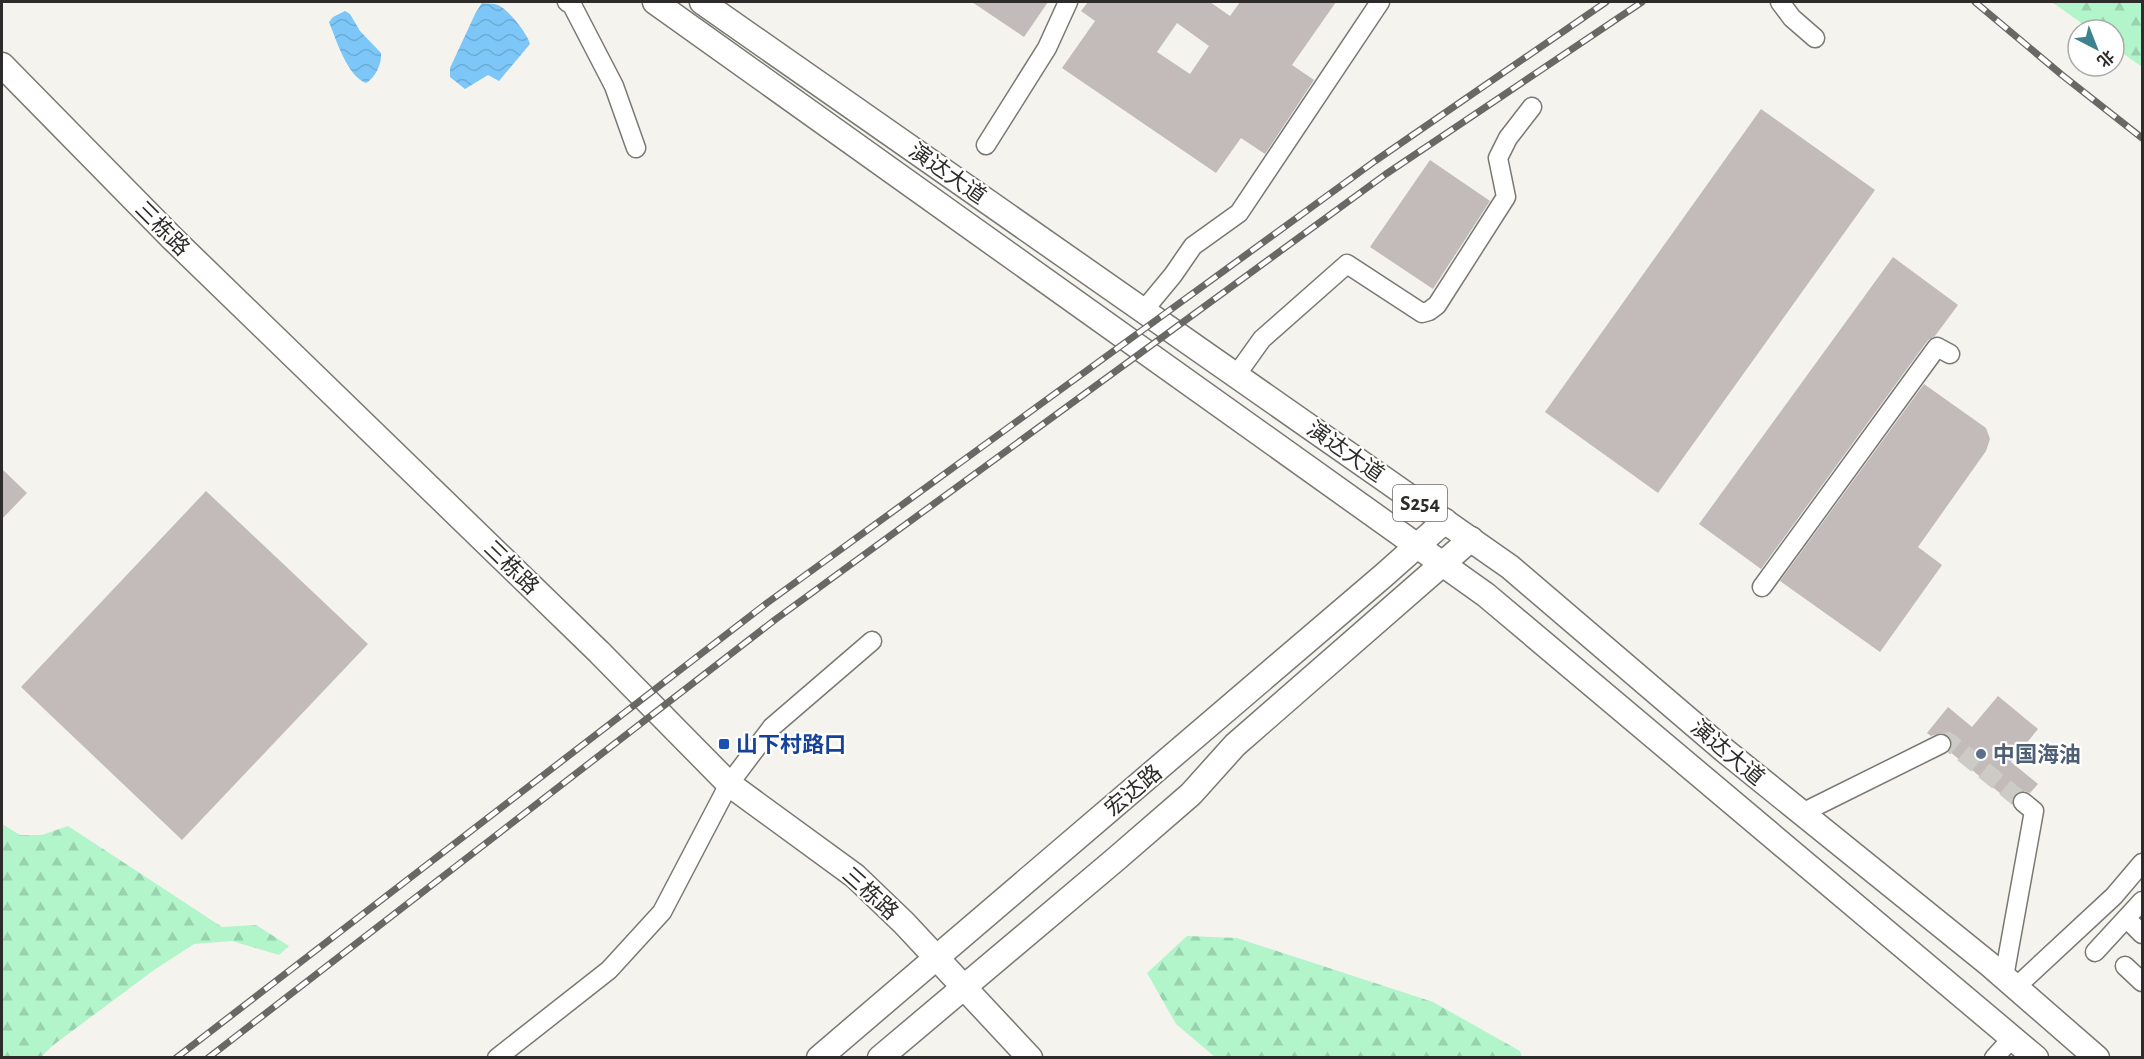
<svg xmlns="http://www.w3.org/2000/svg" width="2144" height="1059" font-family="'Alegreya Sans','Noto Sans SC',sans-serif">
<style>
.forest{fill:url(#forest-firs)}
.water{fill:url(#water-waves)}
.building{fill:#c2bbb9;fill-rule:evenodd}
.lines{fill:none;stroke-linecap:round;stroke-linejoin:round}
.minor-tunnel{stroke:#cdcbc6;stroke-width:18;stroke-dasharray:18 9;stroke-linecap:butt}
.minor-casing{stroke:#797872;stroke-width:21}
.major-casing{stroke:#797872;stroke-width:27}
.minor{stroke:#fff;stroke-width:18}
.major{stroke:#fff;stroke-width:24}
.rail-casing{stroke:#696865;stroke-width:7}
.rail{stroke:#fff;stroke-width:4.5;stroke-dasharray:14;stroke-linecap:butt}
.transit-dot{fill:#1a4fb4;stroke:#fff;stroke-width:2}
.service-dot{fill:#5c6f8a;stroke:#fff;stroke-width:2}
.labels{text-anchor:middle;stroke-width:4.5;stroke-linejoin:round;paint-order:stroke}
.shield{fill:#fff;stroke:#6c6b6a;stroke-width:1.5}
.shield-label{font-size:21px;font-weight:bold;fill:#2d2c2a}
.street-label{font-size:22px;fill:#2d2c2a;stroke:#fff}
.transit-label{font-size:22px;font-weight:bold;fill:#164399;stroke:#fff;text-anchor:start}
.service-label{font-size:22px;font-weight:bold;fill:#4e5e75;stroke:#fff;text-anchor:start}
</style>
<defs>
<pattern id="forest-firs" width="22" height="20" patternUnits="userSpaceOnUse" patternTransform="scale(1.5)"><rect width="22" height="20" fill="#b2f5ca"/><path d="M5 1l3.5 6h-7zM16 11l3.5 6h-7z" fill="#99d2ae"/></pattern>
<pattern id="water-waves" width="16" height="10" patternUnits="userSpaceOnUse" patternTransform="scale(1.5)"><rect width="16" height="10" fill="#7cc7f7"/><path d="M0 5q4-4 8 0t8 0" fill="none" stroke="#6cabd4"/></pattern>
</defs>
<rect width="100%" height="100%" fill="#f5f3ed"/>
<g class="forest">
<path d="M2052 2H2142V67L2114 47V30H2091Z"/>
<path d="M2 824 20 835H42L68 826 222 927 256 925 289 946 279 955 232 941 194 944 154 970 52 1046 41 1057H2Z"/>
<path d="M1187 936 1237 938 1433 1002 1520 1051 1522 1057H1215L1176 1024 1147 973Z"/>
</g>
<g class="water">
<path d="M482 3C487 4 494 3 498 5 508 9 528 34 530 44L499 81 488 75 465 89 450 77V68L476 12Z"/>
<path d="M345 11 350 14 360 31 381 53C382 64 375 78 366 83 347 76 336 39 329 22L333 17Z"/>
</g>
<g class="building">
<path d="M972 2H1048L1024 37Z"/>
<path d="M1088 2H1210L1230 16 1240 2H1336L1292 65 1314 80 1265 154 1241 138 1216 173 1062 68 1095 21 1081 11ZM1177 23 1209 46 1190 74 1157 52Z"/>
<path d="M1761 109 1875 190 1658 493 1545 412Z"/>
<path d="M1430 160 1490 201 1433 289 1370 247Z"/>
<path d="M1893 257 1958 305 1935 336 1928 340 1761 569 1699 524Z"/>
<path d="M1924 384 1986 428 1990 439 1986 451 1918 547 1942 565 1880 652 1780 581Z"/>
<path d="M2 469 27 493 2 519Z"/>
<path d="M206 491 368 644 182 840 21 687Z"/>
<path d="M1998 696 2038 729 2011 762 2038 784 2030 793 2024 791 2015 794 2012 803 1949 751 1952 744 1948 735 1941 733 1931 736 1927 733 1948 707 1972 727Z"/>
</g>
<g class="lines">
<path class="minor-tunnel" d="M1941 744 1948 741 2023 802"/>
<g class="minor-casing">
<g id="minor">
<path d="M567 2 572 5 614 86 636 148"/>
<path d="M1780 2 1792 18 1815 38"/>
<path d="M986 145 1047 48 1068 2"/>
<path d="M1144 310 1173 275 1193 246 1239 213 1380 2"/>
<path d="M1237 374 1262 339 1347 264 1422 313 1429 311 1437 305 1506 197 1498 158 1508 138 1532 107"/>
<path d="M1762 587 1937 347 1950 354"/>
<path d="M1802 813 1941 744"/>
<path d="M2127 919 2142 934"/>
<path d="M2095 952 2142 901"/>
<path d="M2125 966 2142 982"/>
<path d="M2004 977 2034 811 2023 802"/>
<path d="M2016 987 2114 896 2142 863"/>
<path d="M497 1058 609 970 662 912 729 784 772 727 872 641"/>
<path d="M1994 1058 2013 1037"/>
</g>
</g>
<g class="major-casing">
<g id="major">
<path d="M655 2 1486 595 2036 1058"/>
<path d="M702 2 1510 567 1724 750 1989 964 2097 1058"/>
<path d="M2 65 173 239 599 652 729 784 855 876 904 923 1030 1058"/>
<path d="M819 1058 1383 576 1445 521"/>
<path d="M880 1058 1116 859 1191 794 1235 745 1471 539"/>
</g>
</g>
<use href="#minor" class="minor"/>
<use href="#major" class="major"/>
<g class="rail-casing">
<g id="rail">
<path d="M1975 2 2062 75 2142 138"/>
<path d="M176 1058 767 603 1375 161 1606 2"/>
<path d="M208 1058 776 619 1386 174 1642 2"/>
</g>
</g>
<use href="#rail" class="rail"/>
</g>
<rect class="transit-dot" x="718" y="738" width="12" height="12" rx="3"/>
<circle class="service-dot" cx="1981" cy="754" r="6"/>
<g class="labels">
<rect class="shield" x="1393" y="485" width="54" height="36" rx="4.5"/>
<g class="shield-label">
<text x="1420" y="510">S254</text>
</g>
<g class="street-label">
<text transform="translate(948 173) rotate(35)" y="8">演达大道</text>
<text transform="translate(163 228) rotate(45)" y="8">三栋路</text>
<text transform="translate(1346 451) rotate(35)" y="8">演达大道</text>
<text transform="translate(512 567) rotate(44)" y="8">三栋路</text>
<text transform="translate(1728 752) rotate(40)" y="8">演达大道</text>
<text transform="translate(1133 790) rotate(-40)" y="8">宏达路</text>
<text transform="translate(871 893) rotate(42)" y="8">三栋路</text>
</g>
<g class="transit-label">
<text x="736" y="752">山下村路口</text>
</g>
<g class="service-label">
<text x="1993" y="762">中国海油</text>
</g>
</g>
<rect width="2144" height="1059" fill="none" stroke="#2d2c2a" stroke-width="6"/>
<g transform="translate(2096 48) rotate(138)"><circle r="28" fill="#ffffff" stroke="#ababaa" stroke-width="1.5"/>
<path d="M0-4.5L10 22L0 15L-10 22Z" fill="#3d828f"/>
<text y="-9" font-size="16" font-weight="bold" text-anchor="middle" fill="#2d2c2a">北</text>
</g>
</svg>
